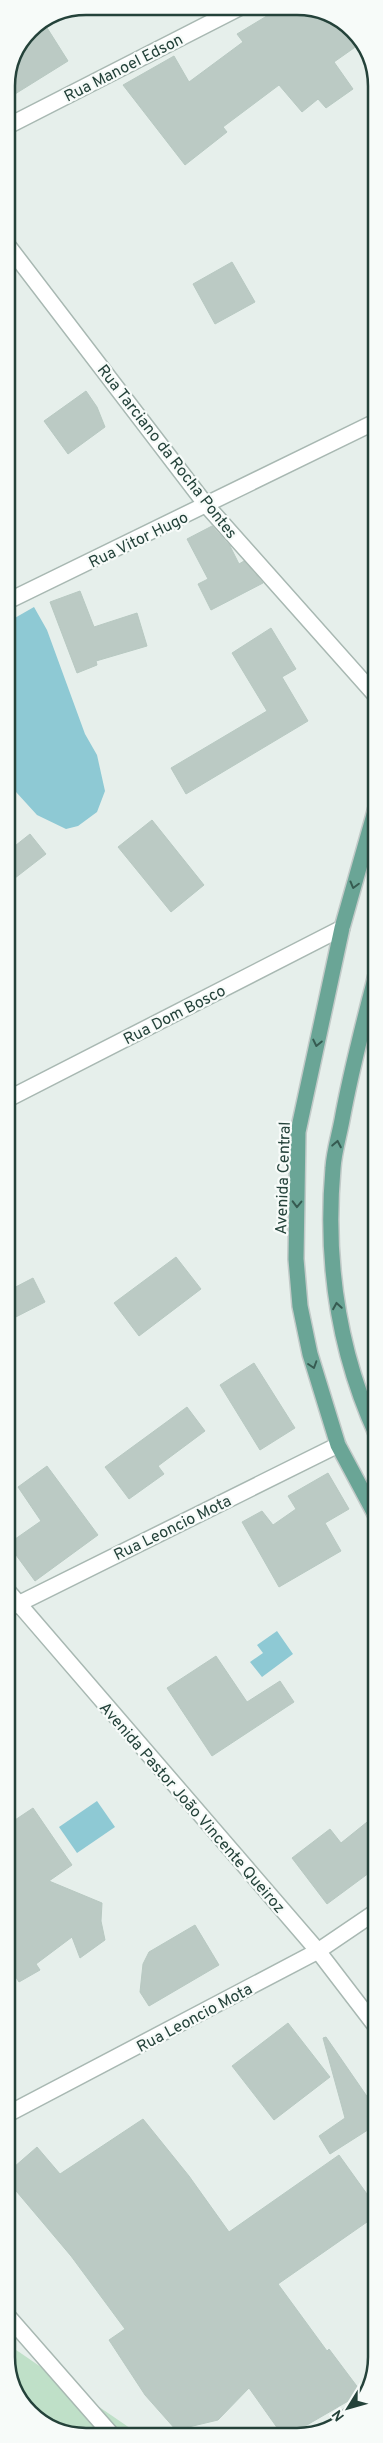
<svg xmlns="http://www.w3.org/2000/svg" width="383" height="2443" font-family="Overpass,sans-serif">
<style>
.green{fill:#bfe0c8}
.water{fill:#8ec9d4}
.building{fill:#bbcac4;stroke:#b8c9c2}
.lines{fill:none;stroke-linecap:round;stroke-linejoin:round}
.minor-casing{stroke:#a8b8b2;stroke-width:18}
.major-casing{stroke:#c2cac8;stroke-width:18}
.minor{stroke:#fff;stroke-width:15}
.major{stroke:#6aa596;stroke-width:15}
.oneway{stroke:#365b51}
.labels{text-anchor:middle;stroke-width:4.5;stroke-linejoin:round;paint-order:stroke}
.street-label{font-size:16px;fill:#24423a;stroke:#f7fbf9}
.rim{fill:none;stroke:#24423a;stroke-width:2.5}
</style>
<rect width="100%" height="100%" fill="#e6efeb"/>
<path class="green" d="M6 2343 140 2435 65 2434 26 2410 6 2363Z"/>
<g class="water">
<path d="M34 607 47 630 85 734 97 755 105 791 97 812 78 826 66 829 37 815 6 781V623Z"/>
<path d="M277 1631 293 1654 262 1677 250 1662 263 1653 257 1645Z"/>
<path d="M97 1801 115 1827 77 1853 59 1827Z"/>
</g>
<g class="building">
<path d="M280 8 318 9 357 34 361 43 334 62 353 89 326 108 318 99 302 112 279 85 223 127 227 132 185 165 123 85 174 56 189 82 243 42 237 34Z"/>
<path d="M44 23 68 61 15 94 7 80 30 29Z"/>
<path d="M232 262 255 302 215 324 193 284Z"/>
<path d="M86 391 97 407 105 427 68 454 44 421Z"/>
<path d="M212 526 230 546 239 564 244 561 263 583 211 610 198 584 208 579 187 539Z"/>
<path d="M80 591 94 627 137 613 147 646 96 661 97 665 77 673 50 602Z"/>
<path d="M271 628 296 669 282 677 308 721 186 794 171 768 267 711 232 653Z"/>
<path d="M152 820 204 885 171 912 118 847Z"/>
<path d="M30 834 46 854 6 885V853Z"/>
<path d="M176 1257 201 1289 139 1336 114 1303Z"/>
<path d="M33 1278 45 1302 6 1322V1292Z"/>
<path d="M254 1363 295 1428 260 1450 220 1385Z"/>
<path d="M187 1407 205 1431 158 1466 164 1474 129 1499 105 1467Z"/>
<path d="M47 1466 98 1535 35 1581 8 1544 41 1521 18 1487Z"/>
<path d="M328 1473 349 1509 325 1523 341 1551 279 1587 242 1522 262 1511 273 1525 296 1509 288 1496Z"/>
<path d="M216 1656 247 1702 280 1681 294 1702 212 1756 167 1688Z"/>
<path d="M33 1808 72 1865 49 1881 102 1903 101 1921 105 1940 80 1958 72 1937 36 1964 40 1970 19 1982 12 1971V1906L6 1910V1826Z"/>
<path d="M377 1814V1867L327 1904 292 1858 330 1829 341 1843Z"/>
<path d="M195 1925 219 1965 149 2006 140 1992 143 1964 149 1952Z"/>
<path d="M288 2023 330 2077 274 2120 232 2066Z"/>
<path d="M326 2037 375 2108 367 2116 374 2126 330 2154 319 2136 345 2118 323 2038Z"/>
<path d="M143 2119 189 2176 229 2232 339 2155 377 2208V2215L278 2284 327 2351 329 2349 362 2393 288 2436H283L249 2388 218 2420 176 2430 145 2395 109 2340 125 2329 71 2256 6 2179V2174L37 2147 60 2174Z"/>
</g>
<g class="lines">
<g class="minor-casing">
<g id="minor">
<path d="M6 127 239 8"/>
<path d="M6 243 207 506 377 697"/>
<path d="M6 602 377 421"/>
<path d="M6 1100 342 928"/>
<path d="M6 1589 318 1951 377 2028"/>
<path d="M6 1610 338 1445"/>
<path d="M6 2115 318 1951 377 1911"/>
<path d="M6 2314 112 2435"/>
</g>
</g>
<g class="major-casing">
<g id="major">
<path d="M377 804 342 928 298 1132 296 1259 300 1306 310 1354 338 1445 377 1518"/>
<path d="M377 971C364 1021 351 1070 342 1120 339 1136 334 1152 333 1168 325 1261 338 1351 377 1436"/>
</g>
</g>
<use href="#minor" class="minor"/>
<use href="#major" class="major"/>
</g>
<defs><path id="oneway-chevron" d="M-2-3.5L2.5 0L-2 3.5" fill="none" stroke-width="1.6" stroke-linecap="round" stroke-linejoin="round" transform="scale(1.25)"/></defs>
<g class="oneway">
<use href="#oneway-chevron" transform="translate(354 885) rotate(105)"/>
<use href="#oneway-chevron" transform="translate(317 1043) rotate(102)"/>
<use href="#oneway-chevron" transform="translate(337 1144) rotate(-79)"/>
<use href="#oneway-chevron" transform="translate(297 1204) rotate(91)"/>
<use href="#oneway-chevron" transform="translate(337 1306) rotate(-99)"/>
<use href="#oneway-chevron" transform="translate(313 1365) rotate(72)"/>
</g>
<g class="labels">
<g class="street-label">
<text transform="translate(123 67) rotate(-27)" y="6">Rua Manoel Edson</text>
<text transform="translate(168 451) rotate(52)" y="6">Rua Tarciano da Rocha Pontes</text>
<text transform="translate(138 539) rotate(-26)" y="6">Rua Vitor Hugo</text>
<text transform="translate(174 1014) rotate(-27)" y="6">Rua Dom Bosco</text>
<text transform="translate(282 1178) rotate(-88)" y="6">Avenida Central</text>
<text transform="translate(172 1527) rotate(-26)" y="6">Rua Leoncio Mota</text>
<text transform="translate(193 1807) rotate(49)" y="6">Avenida Pastor João Vincente Queiroz</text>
<text transform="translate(194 2017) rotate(-28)" y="6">Rua Leoncio Mota</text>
</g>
</g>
<path d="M0 0H383V2443H0ZM86 15H297A71 71 0 0 1 368 86V2357A71 71 0 0 1 297 2428H86A71 71 0 0 1 15 2357V86A71 71 0 0 1 86 15Z" fill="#f7fbf9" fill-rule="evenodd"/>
<path class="rim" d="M86 15H297A71 71 0 0 1 368 86V2357A71 71 0 0 1 297 2428H86A71 71 0 0 1 15 2357V86A71 71 0 0 1 86 15Z"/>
<g transform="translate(348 2408) rotate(233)" stroke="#f7fbf9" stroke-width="4" paint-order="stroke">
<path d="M0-4L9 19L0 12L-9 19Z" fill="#24423a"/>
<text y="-8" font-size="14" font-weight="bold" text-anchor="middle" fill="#24423a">N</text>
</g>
</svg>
